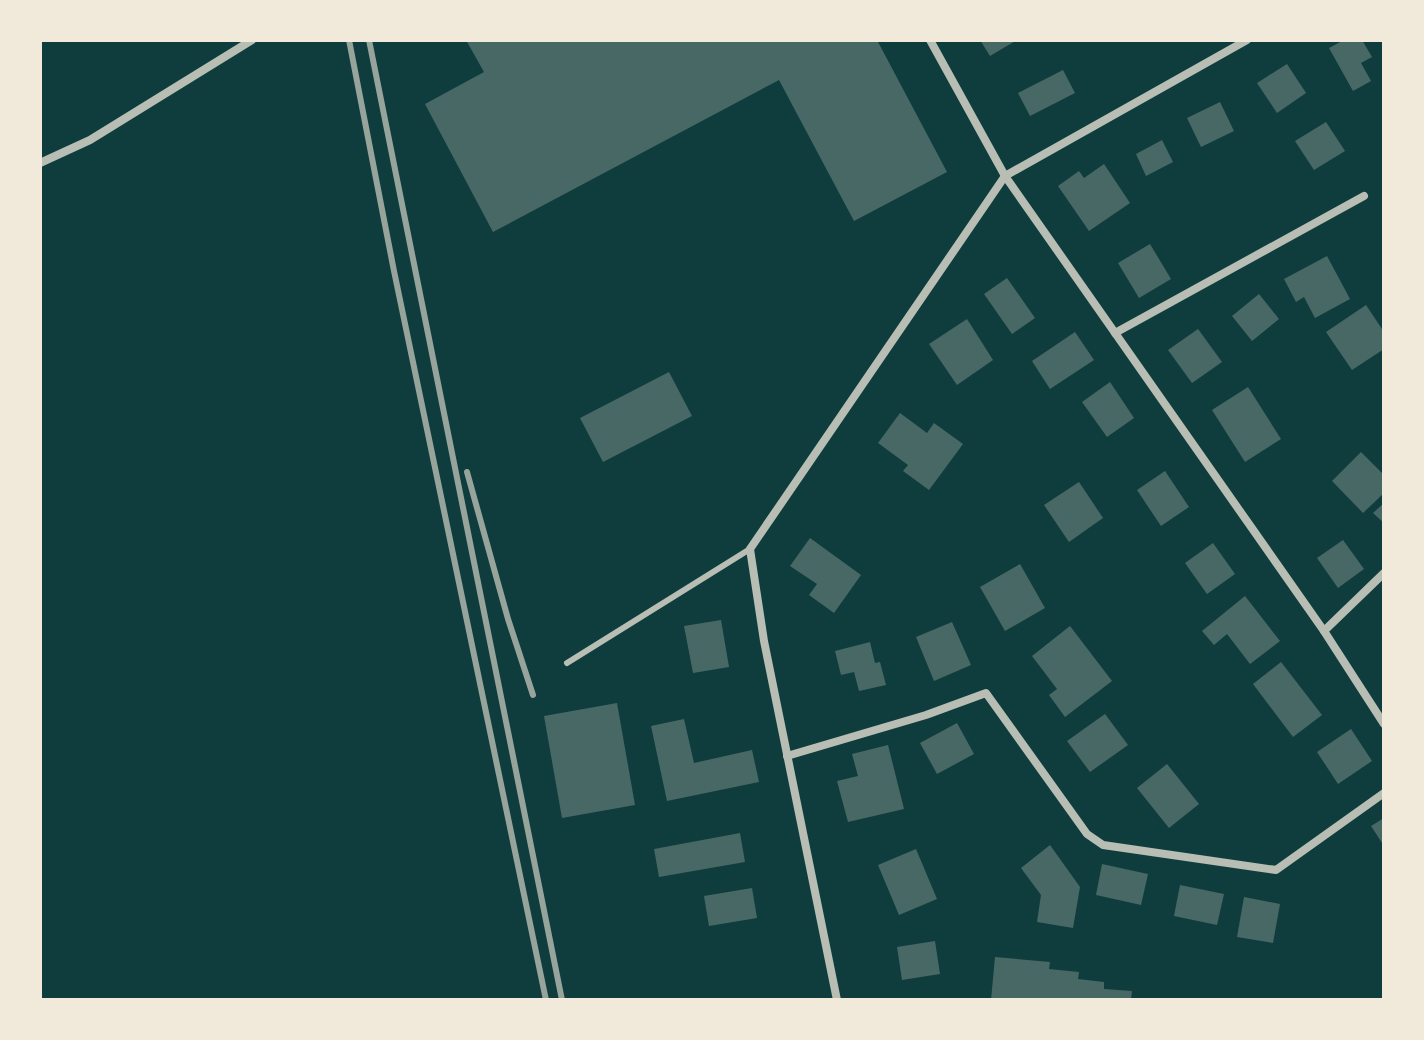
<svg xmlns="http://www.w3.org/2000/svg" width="1424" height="1040" font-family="'Public Sans',sans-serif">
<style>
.building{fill:#486865}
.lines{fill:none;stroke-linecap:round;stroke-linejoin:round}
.service{stroke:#b8beb3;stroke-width:6}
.minor{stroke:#b8beb3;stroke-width:8}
.rail{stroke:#97a49c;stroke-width:6}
</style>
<rect width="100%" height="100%" fill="#0f3d3e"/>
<g class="building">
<path d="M466 40H877L947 172 854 221 779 80 493 232 425 104 484 72Z"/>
<path d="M980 40H1017L990 56Z"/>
<path d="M1344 40H1362L1372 57 1361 63 1371 81 1353 91 1329 48Z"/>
<path d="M1287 64 1306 93 1277 113 1257 83Z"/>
<path d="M1063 70 1075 93 1030 116 1018 93Z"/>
<path d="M1220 102 1234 131 1201 147 1187 118Z"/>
<path d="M1326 122 1345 151 1314 170 1295 141Z"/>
<path d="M1162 140 1173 162 1146 176 1136 154Z"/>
<path d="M1104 164 1130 203 1089 231 1058 186 1079 171 1084 178Z"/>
<path d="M1150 244 1171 279 1139 298 1118 263Z"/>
<path d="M1327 256 1350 299 1315 318 1304 297 1296 302 1284 279Z"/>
<path d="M1007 278 1035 318 1012 334 984 294Z"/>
<path d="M1259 294 1279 319 1252 341 1232 316Z"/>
<path d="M1366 305 1384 332V349L1352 370 1326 332Z"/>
<path d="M967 319 993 360 957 385 929 344Z"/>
<path d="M1198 329 1222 362 1192 383 1168 350Z"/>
<path d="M1075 332 1094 360 1050 389 1032 361Z"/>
<path d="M669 372 692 416 603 462 580 418Z"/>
<path d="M1110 382 1134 418 1107 437 1082 402Z"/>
<path d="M1248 387 1281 439 1245 462 1212 410Z"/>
<path d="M900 413 927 433 934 423 963 444 929 490 903 471 908 465 878 443Z"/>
<path d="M1361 452 1384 475V493L1363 513 1332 481Z"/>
<path d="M1165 471 1189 507 1161 526 1137 490Z"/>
<path d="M1079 482 1103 518 1069 542 1044 505Z"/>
<path d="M1384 503V523L1373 513Z"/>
<path d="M810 538 861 575 834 613 809 595 817 584 790 566Z"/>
<path d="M1343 540 1364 569 1338 588 1317 558Z"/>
<path d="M1213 543 1235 574 1207 594 1185 563Z"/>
<path d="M1020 564 1045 608 1005 631 980 587Z"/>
<path d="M1245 596 1280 641 1250 664 1227 634 1214 645 1202 631Z"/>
<path d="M721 620 729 667 693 673 684 626Z"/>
<path d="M952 622 971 665 934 681 916 637Z"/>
<path d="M1070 626 1112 681 1065 717 1049 695 1057 689 1032 656Z"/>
<path d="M870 642 875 663 880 662 886 685 859 691 854 672 841 675 835 651Z"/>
<path d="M1281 662 1322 715 1293 737 1253 684Z"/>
<path d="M617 703 635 805 562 818 544 716Z"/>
<path d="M1105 714 1128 745 1090 772 1067 741Z"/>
<path d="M684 719 694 763 752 750 759 782 667 801 651 726Z"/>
<path d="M957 723 974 754 937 774 920 743Z"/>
<path d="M1351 729 1372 761 1338 784 1317 752Z"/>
<path d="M888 745 904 809 848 822 837 781 858 776 852 754Z"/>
<path d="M1167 764 1199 804 1169 828 1137 788Z"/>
<path d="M1384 818V846L1371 826Z"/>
<path d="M740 833 745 862 659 877 654 849Z"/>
<path d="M1050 845 1080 887 1073 928 1037 922 1041 895 1021 868Z"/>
<path d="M916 849 937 899 899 915 878 865Z"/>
<path d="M1102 864 1148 874 1141 905 1096 895Z"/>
<path d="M1180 885 1224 894 1217 925 1174 916Z"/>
<path d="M752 888 757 918 709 926 704 896Z"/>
<path d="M1244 897 1280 904 1273 943 1237 937Z"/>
<path d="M935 941 940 974 902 980 897 947Z"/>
<path d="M995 957 1050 962 1049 969 1079 972 1078 979 1104 982V989L1132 991 1131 1000H991Z"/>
</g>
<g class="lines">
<path class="service" d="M567 663 750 549"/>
<g class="minor">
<path d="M930 40 1005 176 1324 631 1384 724"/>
<path d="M40 163 90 140 252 40"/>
<path d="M1115 333 1364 196"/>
<path d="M1324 631 1384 573"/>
<path d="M787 756 926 715 986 693 1087 834 1103 845 1276 870 1384 793"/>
<path d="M837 1000 764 641 750 549 1005 176 1247 40"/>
</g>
<g class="rail">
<path d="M349 40 394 271 546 1000"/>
<path d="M369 40 562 1000"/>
<path d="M467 472 508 619 533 695"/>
</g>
</g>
<rect width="1424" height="1040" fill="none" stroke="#f1e9da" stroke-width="84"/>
</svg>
